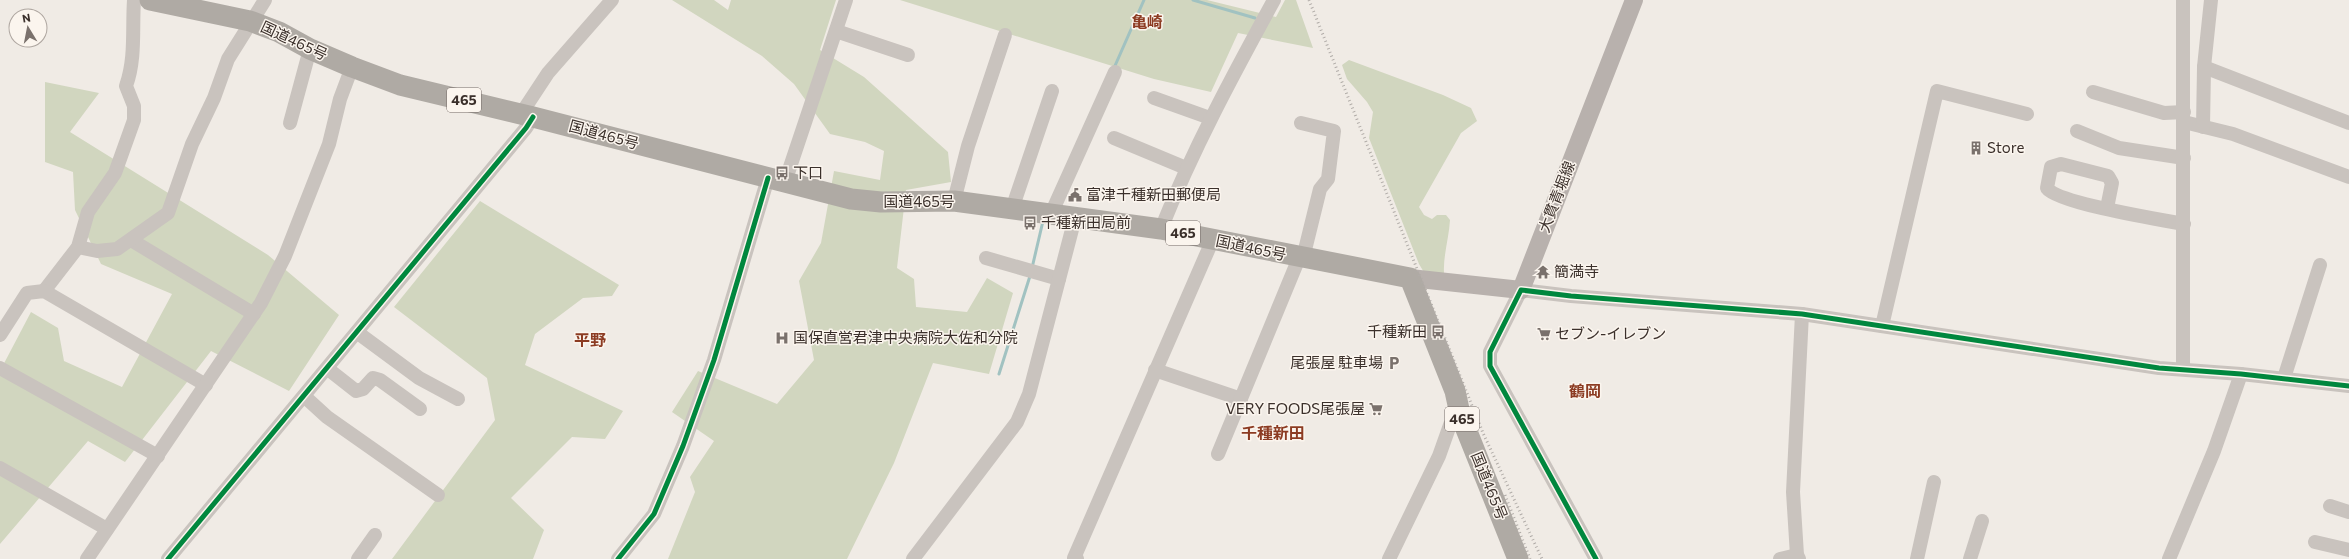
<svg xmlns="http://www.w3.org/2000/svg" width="2349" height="559" font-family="Commissioner,'Noto Sans JP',sans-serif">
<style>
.green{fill:#d1d6bf}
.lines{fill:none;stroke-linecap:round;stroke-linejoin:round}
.stream{stroke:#a1c2c1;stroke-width:3}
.minor{stroke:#c9c3be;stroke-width:14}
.major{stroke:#b8b1ad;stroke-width:18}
.highway{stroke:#afaaa4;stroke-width:21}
.rail{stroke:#b1aca8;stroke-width:3;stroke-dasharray:1 3;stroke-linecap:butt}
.cycleway-casing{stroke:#fbf5ee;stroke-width:8}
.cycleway{stroke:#00873e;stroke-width:5}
.labels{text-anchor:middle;stroke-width:3;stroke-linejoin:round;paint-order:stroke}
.shield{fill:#fbf5ee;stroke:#756b66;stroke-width:1}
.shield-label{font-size:14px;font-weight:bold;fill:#3b302b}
.street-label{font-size:15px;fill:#3b302b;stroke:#fbf5ee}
.poi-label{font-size:15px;fill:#3b302b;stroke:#fbf5ee;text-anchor:start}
.neighbourhood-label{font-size:16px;font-weight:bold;fill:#8c3b22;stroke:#fbf5ee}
</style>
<rect width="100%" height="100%" fill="#f0ebe5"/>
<g class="green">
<path d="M672 0H714L728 10 731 0H836L820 50 864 77 948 152 951 182 906 190 897 268 914 279 916 307 967 312 987 278 1013 293 989 374 933 363 894 463 847 559H668L695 492 690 477 714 441 672 412 698 371 777 404 814 360 799 281 821 243 834 171 880 180 884 151 865 142 830 134 794 84 762 56Z"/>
<path d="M900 0H1207L1276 17 1285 0H1296L1313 48 1238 33 1211 92 1154 79Z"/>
<path d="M1349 60 1443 95 1471 108 1477 121 1461 133 1419 207 1424 215 1432 219 1437 215H1446L1450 220C1449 238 1443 256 1444 273L1425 274 1419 264 1369 138 1373 112 1367 102 1347 79 1342 65Z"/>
<path d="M45 82 99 93 70 132 268 255 339 315 289 391 211 351 125 462 88 441 0 544V371L31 312 58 328 64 361 122 387 172 294 101 264 75 210 73 172 45 162Z"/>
<path d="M480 201 619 285 612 296 583 298 535 334 525 365 623 411 605 439 572 437 511 498 544 530 533 559H392L495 420 487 378 394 307Z"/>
</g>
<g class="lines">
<g class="stream">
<path d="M1193 0 1255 18"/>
<path d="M1114 68 1144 0"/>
<path d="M1032 268 1043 221"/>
<path d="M999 374 1030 276"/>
</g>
<g class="minor">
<path d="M836 31 908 55"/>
<path d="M2204 67 2349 123"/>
<path d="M2093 92 2164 113 2184 112"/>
<path d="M1154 98 1210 118"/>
<path d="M521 114 548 73 612 0"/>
<path d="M2184 122 2233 134 2349 177"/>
<path d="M290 123 310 49"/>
<path d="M1301 123 1334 131 1328 179 1320 189 1303 258"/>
<path d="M2203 127 2204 67 2211 0"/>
<path d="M2077 131 2119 148 2184 158"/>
<path d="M1114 138 1186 168"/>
<path d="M785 182 846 0"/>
<path d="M954 201 968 146 1005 35"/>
<path d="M2107 208 2112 183 2108 176 2061 164 2051 167 2047 188C2057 203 2162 220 2184 224"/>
<path d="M1012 209 1052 91"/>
<path d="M1051 214 1115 72"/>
<path d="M1161 229C1193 149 1233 75 1274 0"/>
<path d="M131 240 254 314"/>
<path d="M78 247 97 251 117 249 168 213 192 144 214 98 228 59 265 0"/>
<path d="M986 258 1059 279"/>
<path d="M44 291 78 247 88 212 115 173 134 120V106L126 86C136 58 132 29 134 0"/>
<path d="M1882 326 1937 91 2027 114"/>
<path d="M358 333 419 378 458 399"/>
<path d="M0 335 27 293 44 291 206 385"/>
<path d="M0 368 158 456"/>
<path d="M328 369 356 391 363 389 373 378 380 380 420 409"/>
<path d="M2183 369V0"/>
<path d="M1155 370 1241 399"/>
<path d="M2284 378 2320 265"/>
<path d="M304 396 327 417 438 495"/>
<path d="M1218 454 1299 258"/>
<path d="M0 468 107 529"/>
<path d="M2330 506 2349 512"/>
<path d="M2315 542 2349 550"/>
<path d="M87 559 261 303 285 256 329 144 340 99 352 67"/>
<path d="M168 559 526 128 533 117"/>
<path d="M358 559 375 535"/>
<path d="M618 559 654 514 683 446 714 360 768 178"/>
<path d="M913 559 1017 422 1029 394 1075 218"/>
<path d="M1077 559 1074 558 1213 239"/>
<path d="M1389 559 1439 456 1450 425 1460 414"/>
<path d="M1596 559 1490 366V352L1521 290 1571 296 1802 314 2159 368 2241 374 2349 386"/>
<path d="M1780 559 1797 555"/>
<path d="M1799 559 1797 555 1793 492 1802 314"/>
<path d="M1917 559 1934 482"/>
<path d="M1970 559 1982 521"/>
<path d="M2169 559 2214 451 2241 374"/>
</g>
<path class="major" d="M1410 278 1521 290 1634 0"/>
<path class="highway" d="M150 0 250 21 279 32 310 49 352 67 400 85 533 117 851 199 881 202 954 201 1161 229 1410 278 1455 391 1460 414 1518 559"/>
<g class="rail">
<path d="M1309 0 1483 433 1542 559"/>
<path d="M1505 495 1530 559"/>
</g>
<g class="cycleway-casing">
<g id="cycleway">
<path d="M168 559 526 128 533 117"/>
<path d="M618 559 654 514 683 446 714 360 768 178"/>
<path d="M1596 559 1490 366V352L1521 290 1571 296 1802 314 2159 368 2241 374 2349 386"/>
</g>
</g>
<use href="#cycleway" class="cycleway"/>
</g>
<defs>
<g id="building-bare" transform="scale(1.08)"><path d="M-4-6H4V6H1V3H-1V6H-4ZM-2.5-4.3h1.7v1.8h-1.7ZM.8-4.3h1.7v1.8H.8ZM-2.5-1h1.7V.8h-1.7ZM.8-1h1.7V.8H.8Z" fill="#7a716c" stroke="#fbf5ee" stroke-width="2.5" paint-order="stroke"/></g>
<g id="bus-bare" transform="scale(1.08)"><path d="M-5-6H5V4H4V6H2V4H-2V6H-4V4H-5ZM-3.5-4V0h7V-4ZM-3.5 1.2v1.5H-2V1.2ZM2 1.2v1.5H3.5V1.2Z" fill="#7a716c" stroke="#fbf5ee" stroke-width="2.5" paint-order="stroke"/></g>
<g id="civic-bare" transform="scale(1.08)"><path d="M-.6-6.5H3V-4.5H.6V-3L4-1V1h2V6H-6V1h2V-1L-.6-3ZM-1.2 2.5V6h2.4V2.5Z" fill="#7a716c" stroke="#fbf5ee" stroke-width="2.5" paint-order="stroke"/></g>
<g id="temple-bare" transform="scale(1.08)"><path d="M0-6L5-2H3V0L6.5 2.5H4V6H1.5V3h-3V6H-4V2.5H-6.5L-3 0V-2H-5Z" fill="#7a716c" stroke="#fbf5ee" stroke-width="2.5" paint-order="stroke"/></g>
<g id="supermarket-bare" transform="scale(1.08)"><path d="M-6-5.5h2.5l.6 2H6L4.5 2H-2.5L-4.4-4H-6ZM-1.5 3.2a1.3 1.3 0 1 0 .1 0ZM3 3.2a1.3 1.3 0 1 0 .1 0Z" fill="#7a716c" stroke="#fbf5ee" stroke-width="2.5" paint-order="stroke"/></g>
<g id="hospital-bare" transform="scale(1.08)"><path d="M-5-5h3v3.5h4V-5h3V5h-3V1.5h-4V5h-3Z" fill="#7a716c" stroke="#fbf5ee" stroke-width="2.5" paint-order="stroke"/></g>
<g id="parking-bare" transform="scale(1.08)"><path d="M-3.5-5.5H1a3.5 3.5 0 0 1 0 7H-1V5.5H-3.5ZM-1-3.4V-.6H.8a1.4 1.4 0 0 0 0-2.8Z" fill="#7a716c" stroke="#fbf5ee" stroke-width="2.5" paint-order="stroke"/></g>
</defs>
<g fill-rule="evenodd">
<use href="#building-bare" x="1976" y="148"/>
<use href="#bus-bare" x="782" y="173"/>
<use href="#civic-bare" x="1075" y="195"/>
<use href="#bus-bare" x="1030" y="223"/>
<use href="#temple-bare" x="1543" y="272"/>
<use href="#bus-bare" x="1438" y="332"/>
<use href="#supermarket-bare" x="1544" y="334"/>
<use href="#hospital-bare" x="782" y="338"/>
<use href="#parking-bare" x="1394" y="363"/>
<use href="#supermarket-bare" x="1376" y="409"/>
</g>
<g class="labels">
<g class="shield">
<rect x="447" y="88" width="34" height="24" rx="3"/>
<rect x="1166" y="221" width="34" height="24" rx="3"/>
<rect x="1445" y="407" width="34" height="24" rx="3"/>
</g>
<g class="shield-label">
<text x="464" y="105">465</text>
<text x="1183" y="238">465</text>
<text x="1462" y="424">465</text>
</g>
<g class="street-label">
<text transform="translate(294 41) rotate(25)" y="5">国道465号</text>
<text transform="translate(604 135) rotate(15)" y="5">国道465号</text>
<text transform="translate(1557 197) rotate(-69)" y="5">大貫青堀線</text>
<text x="919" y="207">国道465号</text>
<text transform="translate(1251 248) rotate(12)" y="5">国道465号</text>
<text transform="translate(1489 486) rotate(68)" y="5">国道465号</text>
</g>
<g class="poi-label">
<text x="1987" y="153">Store</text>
<text x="793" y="178">下口</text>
<text x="1086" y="200">富津千種新田郵便局</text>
<text x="1041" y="228">千種新田局前</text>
<text x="1554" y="277">簡満寺</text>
<text x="1427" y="337" text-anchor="end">千種新田</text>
<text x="1555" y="339">セブン-イレブン</text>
<text x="793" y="343">国保直営君津中央病院大佐和分院</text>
<text x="1383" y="368" text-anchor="end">尾張屋 駐車場</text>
<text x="1365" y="414" text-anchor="end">VERY FOODS尾張屋</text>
</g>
<g class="neighbourhood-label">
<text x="1147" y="28">亀崎</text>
<text x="590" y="346">平野</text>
<text x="1585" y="397">鶴岡</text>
<text x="1273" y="439">千種新田</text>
</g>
</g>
<g transform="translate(28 28) rotate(350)"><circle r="19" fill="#fbf5ee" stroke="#aea6a0"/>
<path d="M0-3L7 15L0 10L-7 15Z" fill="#7a716c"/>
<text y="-6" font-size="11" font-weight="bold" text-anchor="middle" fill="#3b302b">N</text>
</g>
</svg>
